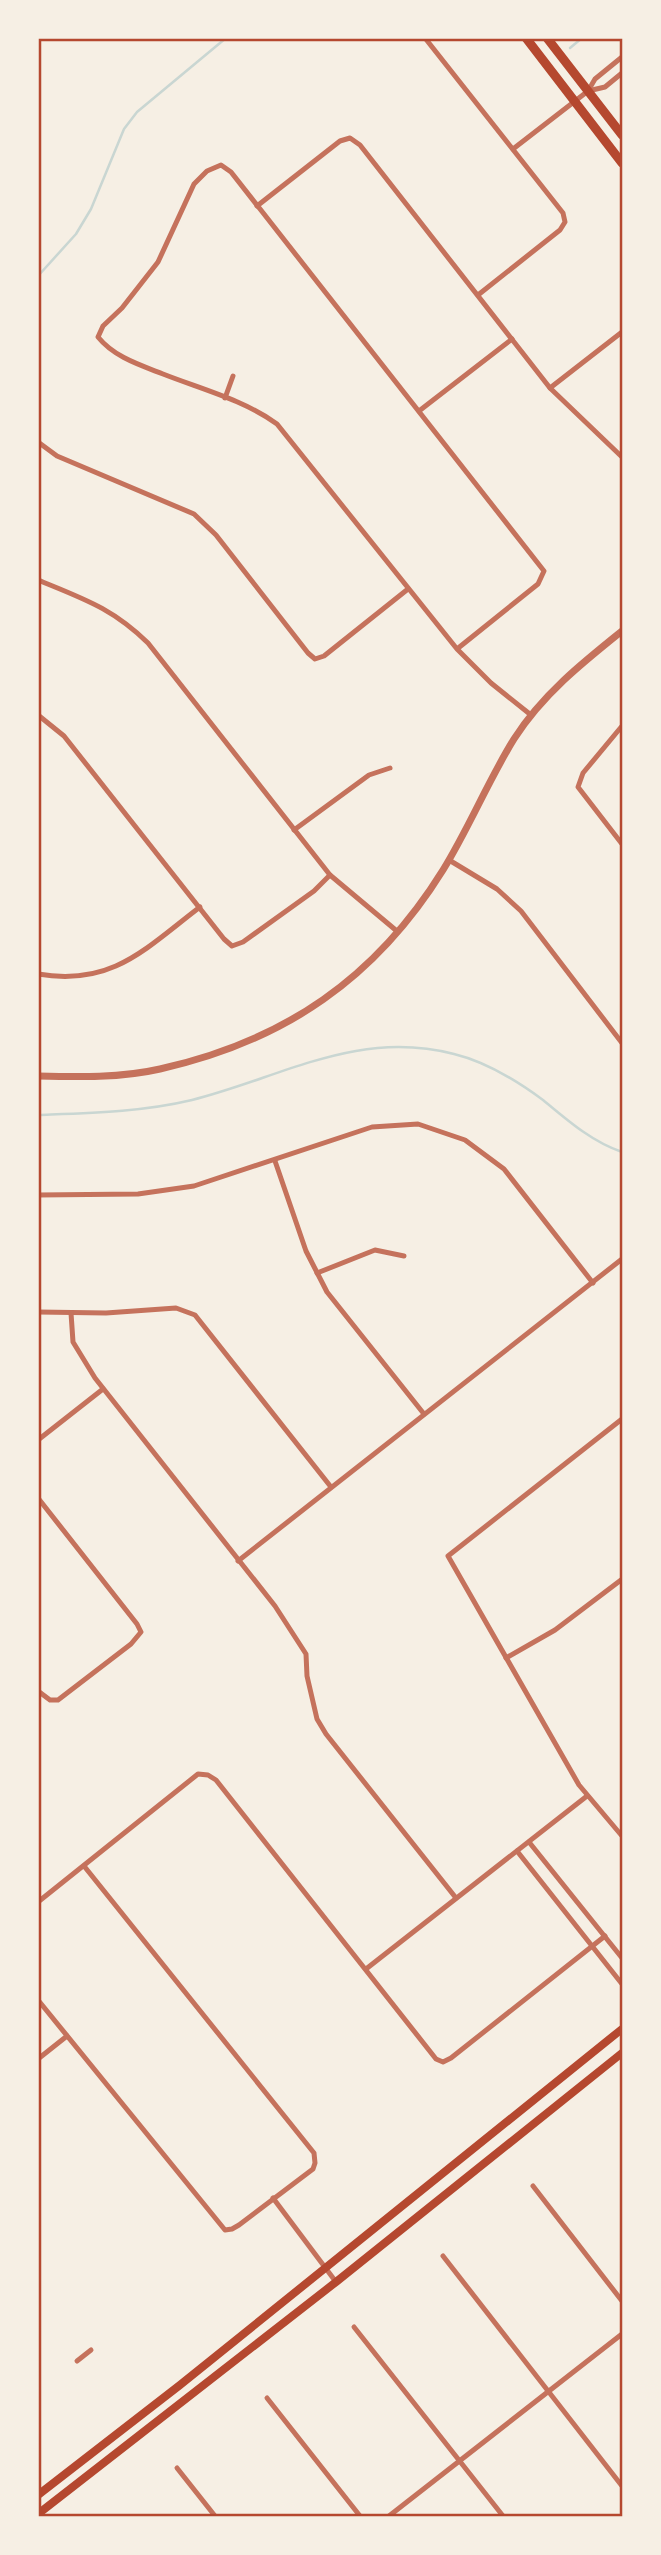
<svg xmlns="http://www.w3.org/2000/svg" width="661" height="2555" font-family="'Source Sans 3',sans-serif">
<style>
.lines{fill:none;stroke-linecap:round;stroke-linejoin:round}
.stream{stroke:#c9d6d2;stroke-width:2.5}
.minor{stroke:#c5725c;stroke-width:5}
.tertiary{stroke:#c5725c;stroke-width:7}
.secondary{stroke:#b5482f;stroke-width:8}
.primary{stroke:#b5482f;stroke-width:9}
.neatline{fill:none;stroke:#b5482f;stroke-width:2.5}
</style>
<rect width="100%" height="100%" fill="#f6efe4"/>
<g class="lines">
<g class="stream">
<path d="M570 48 582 38"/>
<path d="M38 276 76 234 91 209 124 129 137 112 226 38"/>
<path d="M38 1115C90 1113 142 1112 192 1100 283 1077 357 1029 454 1054 487 1062 516 1080 543 1100 567 1120 592 1142 622 1152"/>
</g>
<g class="minor">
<path d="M425 38 563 213 565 222 560 230 478 295"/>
<path d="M588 91 605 87 622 73"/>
<path d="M513 149 588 91 595 79 622 57"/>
<path d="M257 206 340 141 350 138 360 145 550 388 622 457"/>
<path d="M550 388 622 332"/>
<path d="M225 398 233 376"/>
<path d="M419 411 512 339"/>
<path d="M38 442 57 456 194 514 216 535 308 653 315 659 324 656 408 589"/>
<path d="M38 580C84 599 112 608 148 643L330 875 398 932"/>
<path d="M457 649 538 584 544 571 231 172 221 165 207 171 194 184 158 262 122 308 103 326 98 337C114 357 140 365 163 374 201 389 244 400 277 424L457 649 491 683 531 715"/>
<path d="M38 715 64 736 224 939 232 946 243 942 314 891 330 875"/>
<path d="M622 726 583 773 578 787 622 844"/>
<path d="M294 830 369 775 390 768"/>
<path d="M449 860 497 889 521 911 622 1043"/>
<path d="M38 974C112 987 146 948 200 907"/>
<path d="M275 1161 306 1251 327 1292 424 1414"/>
<path d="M38 1195 138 1194 194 1186 372 1127 418 1124 465 1140 504 1169 593 1283"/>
<path d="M317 1273 375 1250 404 1256"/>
<path d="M38 1312 106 1313 176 1308 195 1315 331 1487"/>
<path d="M71 1313 73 1342 95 1378 275 1606 306 1654 307 1676 317 1719 326 1734 456 1898"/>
<path d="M622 1419 448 1556 579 1785 622 1836"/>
<path d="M38 1440 103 1389"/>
<path d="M38 1498 137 1624 141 1632 131 1644 58 1700H50L38 1691"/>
<path d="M238 1561 622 1259"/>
<path d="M506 1658 555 1630 621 1580 622 1582"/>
<path d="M529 1842 622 1958"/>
<path d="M517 1851 622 1984"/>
<path d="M38 1902 198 1774 208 1775 216 1780 436 2059 443 2062 451 2058 605 1936"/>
<path d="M366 1969 587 1796"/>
<path d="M38 2000 225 2230 232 2229 239 2225 313 2169 315 2163 314 2153 84 1866"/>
<path d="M38 2059 67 2036"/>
<path d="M533 2186 622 2301"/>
<path d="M273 2198 336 2282"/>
<path d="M443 2256 622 2486"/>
<path d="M354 2327 503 2516"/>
<path d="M77 2361 91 2350"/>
<path d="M267 2398 360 2516"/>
<path d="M177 2468 215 2516"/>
<path d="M389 2516 622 2334"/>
</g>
<path class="tertiary" d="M38 1076C78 1077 121 1078 160 1069 285 1041 376 978 443 870 469 828 488 781 514 739 542 695 582 663 622 631"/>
<g class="secondary">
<path d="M38 2495 180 2385 622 2029"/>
<path d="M38 2514 336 2282 622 2053"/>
</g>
<g class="primary">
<path d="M526 38 622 163"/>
<path d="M547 38 622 135"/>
</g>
</g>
<rect width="661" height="2555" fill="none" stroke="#f6efe4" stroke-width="80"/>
<rect x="40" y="40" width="581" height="2475" class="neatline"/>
</svg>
